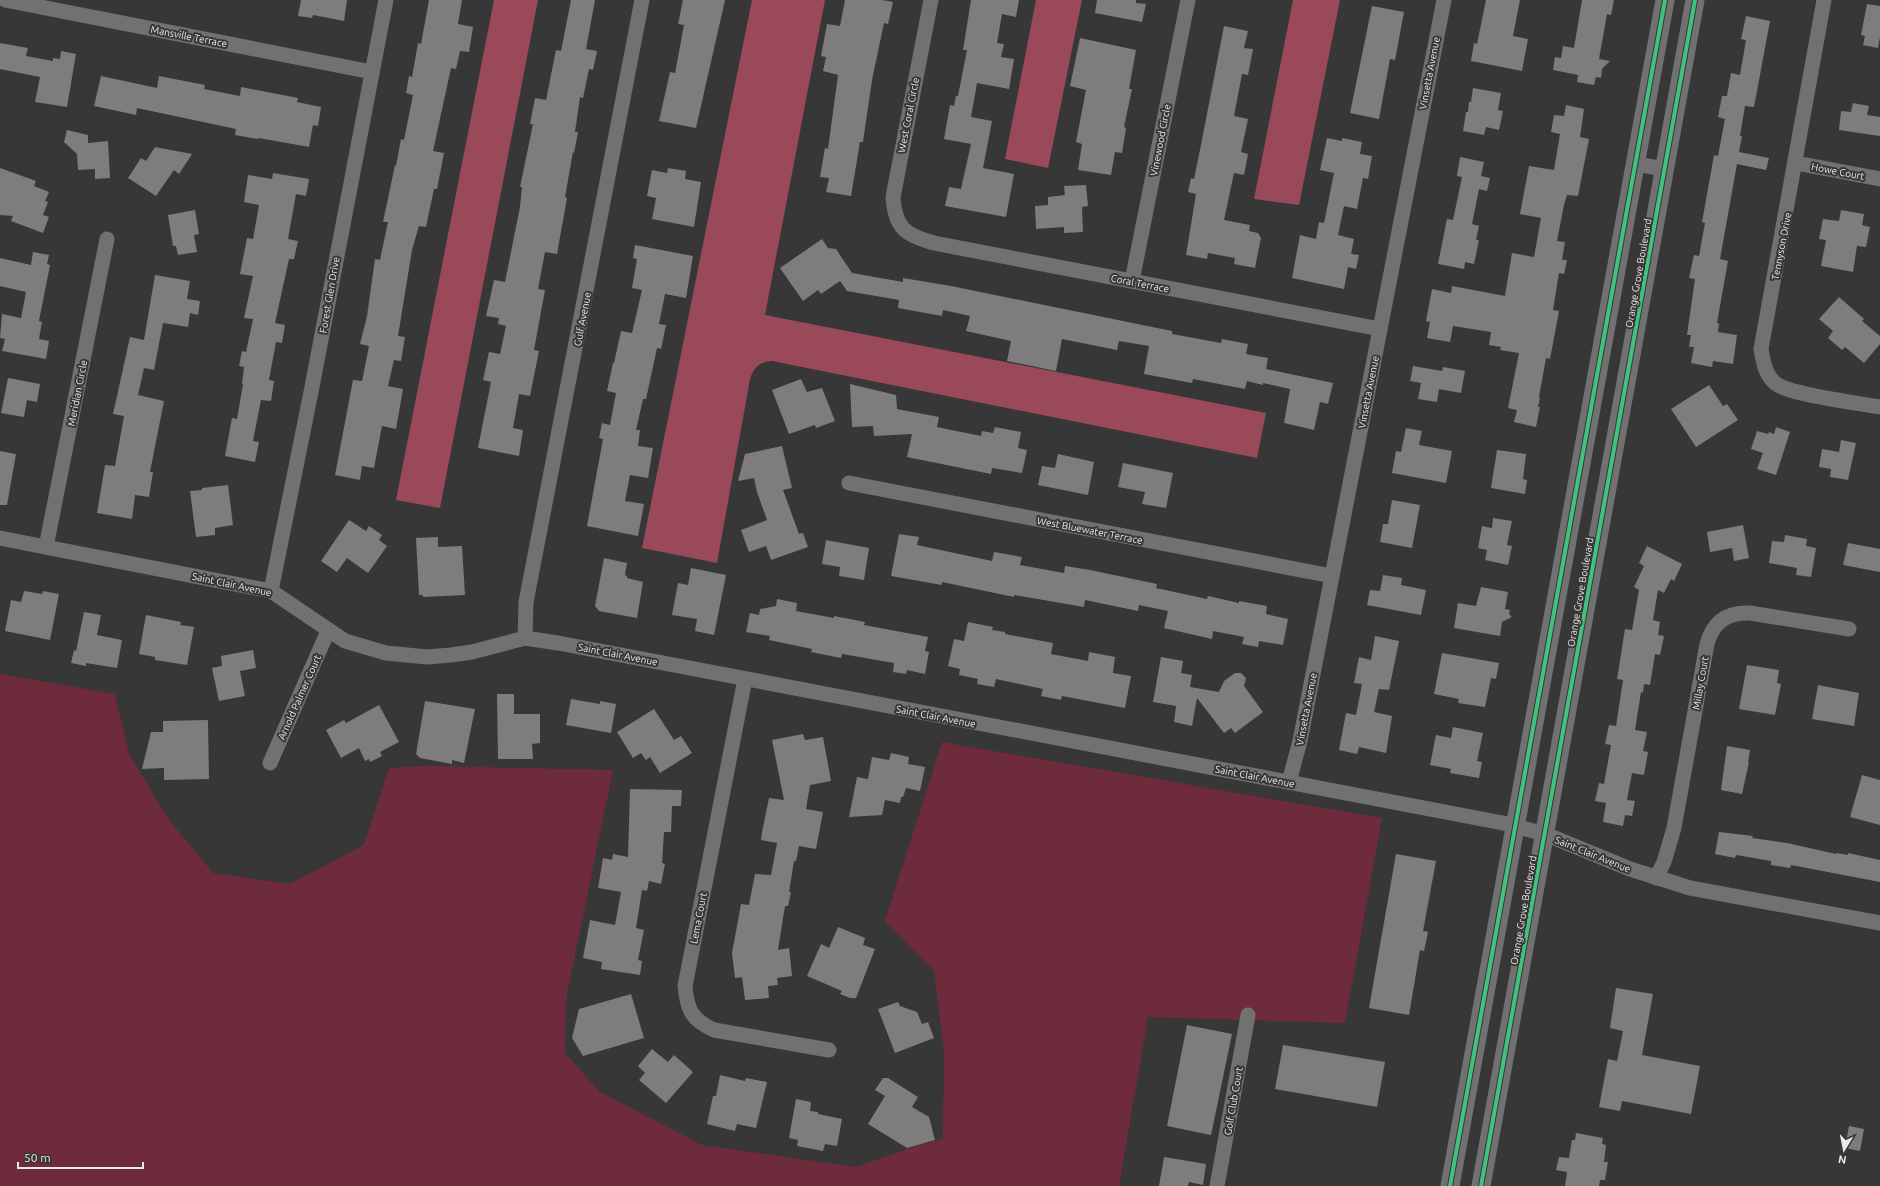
<svg xmlns="http://www.w3.org/2000/svg" width="1880" height="1186" font-family="Ubuntu,sans-serif">
<style>
.green{fill:#6e2b3b}
.water{fill:#99495a}
.building{fill:#7e7c7c}
.lines{fill:none;stroke-linecap:round;stroke-linejoin:round}
.minor{stroke:#727171;stroke-width:15}
.tertiary{stroke:#727171;stroke-width:19}
.cycleway-casing{stroke:#393636;stroke-width:6}
.cycleway{stroke:#40c37c;stroke-width:4}
.labels{text-anchor:middle;stroke-width:4;stroke-linejoin:round;paint-order:stroke}
.street-label{font-size:10px;fill:#ebe9e9;stroke:#393636}
</style>
<rect width="100%" height="100%" fill="#383737"/>
<path class="green" d="M0 674 115 694 129 754 169 820 213 873 290 884 364 845 389 768 424 766 613 770 566 999 565 1053 600 1092 702 1145 856 1167 919 1145 943 1139 944 1051 934 971 885 921 942 742 1382 818 1345 1023 1148 1017 1119 1186H0Z"/>
<g class="water">
<path d="M494 0H538L440 508 396 500Z"/>
<path d="M752 0H825L765 315 1266 413 1257 458 772 361C759 362 754 367 750 379L717 563 642 548Z"/>
<path d="M1036 0H1082L1048 168 1005 159Z"/>
<path d="M1293 0H1340L1299 205 1254 199Z"/>
</g>
<g class="building">
<path d="M301 0H347L344 21 313 15 312 18 298 16Z"/>
<path d="M429 0H462L458 24 473 27 469 52 460 51 456 69 451 68 433 151 444 153 437 189H434L426 227 419 226 412 250 398 336 405 337 401 361 394 360 388 386 403 389 396 429 382 426 374 468 362 466 360 480 335 475 353 380 362 381 369 346 360 344 367 316 375 259 380 260 388 222H383L395 165 396 166 401 139 404 140 413 95 406 93 409 76 412 77 418 43 421 44Z"/>
<path d="M571 0H595L586 49 597 51 593 70 589 69 583 98 580 97 575 132H578L574 153 573 152 565 197 567 198 557 254 545 252 538 289 545 290 534 350 539 351 530 396 519 394 513 428 523 430 519 456 478 448 491 382 483 380 489 352 500 354 506 326 498 324 499 318 486 316 494 280 505 282 520 207 522 187H520L533 124H530L535 98 546 100 556 50 561 51Z"/>
<path d="M683 0H725L696 128 659 121 670 72 675 73 684 25 678 24Z"/>
<path d="M845 0H882L893 2 888 24 884 23 872 80 863 142H860L851 196 826 192 829 178 820 177 825 148 828 149 838 75 823 71 826 57 821 56 827 24 840 26Z"/>
<path d="M971 0H1019L1016 17 1002 14 997 43 1004 44 1001 57 1014 59 1009 89 977 83 971 117 992 121 983 168 1014 174 1006 217 945 206 949 187 961 189 971 144 944 139 950 105 954 106 956 96H958L967 50H963Z"/>
<path d="M1097 0H1136V3L1146 4 1142 22 1095 13Z"/>
<path d="M1486 0H1520L1513 36 1528 39 1522 71 1471 61 1474 43 1477 44Z"/>
<path d="M1582 0H1614L1611 15 1607 14 1599 59 1610 61 1602 69 1601 78 1596 77 1594 85 1577 82 1578 75 1553 70 1555 57 1561 58 1563 46 1574 48Z"/>
<path d="M1867 4 1880 6V37L1878 48 1863 45 1865 36 1861 35Z"/>
<path d="M1372 6 1404 12 1395 60 1390 59 1379 119 1350 113Z"/>
<path d="M1746 16 1770 21 1754 107 1745 106 1740 136H1742L1739 152 1769 158 1766 170 1737 164 1720 259 1728 261 1717 323H1719L1718 332 1737 335 1733 364 1713 361 1712 367 1691 363 1694 347H1689L1691 335H1687L1695 279 1689 278 1694 255 1699 256 1705 223 1702 222 1714 155 1718 156 1725 119 1718 117 1722 96H1727L1731 73 1740 75 1746 40 1741 39Z"/>
<path d="M1224 26 1248 31 1244 48 1253 49 1248 75 1242 74 1234 116 1248 119 1241 152 1248 154 1244 175 1234 173 1224 220 1250 225 1249 231 1258 233 1261 238 1255 268 1234 264 1235 258 1208 253 1207 259 1186 255 1196 194 1188 192 1191 178 1194 179 1201 145Z"/>
<path d="M1080 38 1136 50 1129 89H1132L1124 127 1126 128 1122 153 1115 152 1111 175 1078 170 1082 144 1076 142 1086 90 1070 86Z"/>
<path d="M0 43 28 48 26 56 53 61V58L60 59 61 51 76 54 67 107 35 102 40 77 0 69Z"/>
<path d="M101 76 157 88 159 76 205 85 204 89 240 96 241 87 298 98 297 102 321 107 318 126 313 125 309 147 259 138 258 139 235 135 236 129 137 108 136 115 94 106Z"/>
<path d="M1473 88 1501 93 1498 110 1503 111 1499 130 1486 127 1484 135 1463 131 1466 112H1468L1469 102H1471Z"/>
<path d="M1853 103 1869 106 1867 115 1880 117V136L1839 130 1841 111 1851 112Z"/>
<path d="M1566 105 1584 109 1580 137 1589 139 1578 196 1567 195 1564 205 1557 241 1565 242 1562 260H1567L1564 274 1559 273 1553 310 1559 311 1550 359 1546 358 1539 397H1540L1538 407H1540L1536 427 1514 422 1517 410 1508 408 1519 353 1500 350 1501 347 1489 345 1491 332 1453 326 1450 342 1427 338 1430 322 1426 321 1432 289 1451 293 1452 286 1505 296 1512 253 1534 257 1541 218 1520 214 1529 166 1554 170 1560 134 1551 132 1554 115 1564 116Z"/>
<path d="M67 130 88 135V143L108 141 110 178 95 179V169L78 170 77 154 64 142Z"/>
<path d="M1327 138 1342 141V138L1362 142 1360 154 1372 156 1368 179 1363 178 1357 209 1344 206 1338 235 1354 239 1351 254 1359 255 1356 269 1348 267 1344 289 1292 278 1300 235 1316 239 1319 222 1324 223 1334 173 1320 170Z"/>
<path d="M155 147 192 154 179 174 174 170 156 196 128 178 141 158 146 161Z"/>
<path d="M1460 157 1484 162 1481 176 1490 178 1487 191 1479 189 1472 224 1479 226 1476 240H1479L1474 264 1465 262 1464 269 1438 264 1447 219 1453 220 1462 177 1457 176Z"/>
<path d="M0 168 36 181 34 186 49 192 45 201 48 202 43 215 49 217 43 233 11 221 13 216 0 215Z"/>
<path d="M668 168 686 171 685 179 701 182 694 227 652 219 656 198 647 196 652 170 667 173Z"/>
<path d="M273 173 309 179 306 196 296 194 288 239 298 241 294 259H289L275 323 285 325 282 343 276 342 269 380 274 381 271 401 261 400 253 441 259 442 255 462 225 456 232 418 237 419 243 384H242L244 367 239 366 242 351 246 352 253 319 244 318 253 276 240 274 247 238 253 239 259 205 244 202 248 175 272 179Z"/>
<path d="M1086 185 1088 206 1082 207 1083 232 1064 233V227L1036 229 1035 206 1048 205V197L1065 195 1064 186Z"/>
<path d="M195 210 199 234 194 235 197 252 178 255 176 246H173L168 215Z"/>
<path d="M1841 210 1864 214 1862 225 1870 227 1866 247 1857 246 1853 272 1821 266 1826 240 1819 239 1823 219 1839 221Z"/>
<path d="M822 239 828 248 836 249 852 273 903 282V278L951 286 1172 331V334L1221 343 1222 339 1248 344 1246 354 1268 358 1266 369 1333 383 1328 404 1320 402 1314 430 1284 423 1290 389 1263 383V385L1247 381 1245 389 1193 379 1192 383 1144 374 1149 346 1119 341 1117 350 1062 339 1056 371 1007 361 1011 341 966 331 970 316 943 310 942 316 898 308 899 300 847 291 840 281 821 294 818 290 803 301 780 268Z"/>
<path d="M635 245 693 256 686 298 665 294 659 324 666 325 661 349 657 348 646 399H643L636 430H640L638 446 653 448 648 478 630 475 625 501 644 504 638 536 587 526 603 439 599 438 602 423 610 425 616 393 607 391 613 363H614L621 331 632 333 642 290 632 288 637 259 633 258Z"/>
<path d="M33 252 49 255 47 264 50 265 39 321 42 322 39 339 49 341 46 359 2 351 5 339 0 338 2 314 21 318 26 292 0 286V258L31 265Z"/>
<path d="M155 275 190 281 187 299 200 301 198 315 190 313 188 327 163 323 154 370 144 368 138 395 164 401 150 472H153L149 497 135 495 132 519 97 513 105 465 115 466 124 416 113 414 130 337 144 340Z"/>
<path d="M1839 297 1864 319 1862 321 1880 336V344L1864 363 1845 347 1842 350 1828 338 1833 331 1819 319Z"/>
<path d="M1413 366 1442 371 1443 367 1465 371 1461 393 1439 389 1437 402 1418 399 1421 383 1410 381Z"/>
<path d="M8 378 40 384 37 402 27 400 24 417 1 413Z"/>
<path d="M801 379 807 392 822 388 835 421 816 428 815 425 789 434 772 390Z"/>
<path d="M850 384 896 395 897 409 939 417 937 427 981 436 982 431 993 433 995 427 1021 432 1018 448 1027 450 1022 473 992 468 991 474 907 457 912 434 874 436 873 426 852 427Z"/>
<path d="M1709 385 1723 406 1727 404 1738 420 1696 447 1671 409Z"/>
<path d="M1776 427 1790 432 1776 475 1757 469 1763 453 1751 449 1757 431 1768 434 1769 432 1774 434Z"/>
<path d="M1406 428 1422 431 1419 445 1452 451 1446 483 1392 473 1396 451 1401 452Z"/>
<path d="M1841 440 1856 443 1848 480 1830 477 1831 469 1819 467 1822 449 1839 452Z"/>
<path d="M782 446 792 488 783 490 799 534 803 533 808 547 771 560 766 546 749 552 741 530 767 520 757 492 754 478 738 481 745 454Z"/>
<path d="M1497 450 1526 454 1523 479 1527 480 1525 494 1491 488Z"/>
<path d="M0 451 16 454 7 505H0Z"/>
<path d="M1058 454 1094 462 1088 495 1038 485 1042 466 1055 468Z"/>
<path d="M1123 463 1173 473 1166 508 1142 504 1145 492 1118 487Z"/>
<path d="M228 485 233 525 215 528V535L196 537 190 491 202 490V488Z"/>
<path d="M1392 500 1420 505 1412 548 1380 542 1383 524H1388Z"/>
<path d="M1493 518 1512 521 1507 545 1512 546 1508 565 1485 560 1487 550 1478 548 1482 526 1492 528Z"/>
<path d="M349 520 366 531 369 526 382 535 379 540 387 546 368 573 347 558 337 572 321 561Z"/>
<path d="M1743 525 1749 558 1734 561 1732 548 1710 552 1707 532Z"/>
<path d="M899 534 919 537 917 545 992 561 994 552 1022 557 1020 565 1064 573 1065 566 1090 570 1157 584 1156 588 1207 599 1208 596 1239 603V601L1267 606 1266 614 1288 619 1283 645 1259 641 1258 647 1242 644 1244 637 1213 631 1212 639 1164 628 1168 611 1139 605 1138 611 1085 600 1084 607 1014 595V597L942 582V585L891 576Z"/>
<path d="M1785 535 1807 539 1806 546 1816 548 1811 577 1796 575 1797 568 1769 563 1772 541 1784 542Z"/>
<path d="M438 537V547L462 546 465 595 423 597V595H419L416 538Z"/>
<path d="M826 540 869 548 864 580 839 576 840 567 822 564Z"/>
<path d="M1848 543 1880 549V572L1843 565Z"/>
<path d="M1647 546 1682 564 1674 581 1671 579 1664 593 1658 590 1653 620 1660 622 1658 635 1664 636 1660 655 1655 654 1650 685 1644 684 1643 693 1641 692 1635 730 1647 732 1643 751 1648 752 1644 775 1632 773 1627 800 1635 801 1632 816 1625 815 1623 826 1603 822 1606 803 1595 801 1599 783 1604 784 1611 745 1605 744 1609 725 1616 726 1623 680 1617 679 1622 648 1625 629 1632 630 1639 590 1634 587 1644 566 1639 563Z"/>
<path d="M604 558 627 563 625 575 627 576V578L643 582 637 618 599 611 595 606Z"/>
<path d="M691 568 726 575 714 635 695 631 697 619 672 615 678 583 688 585Z"/>
<path d="M1383 575 1402 578 1401 585 1426 590 1421 615 1367 605 1370 590 1380 591Z"/>
<path d="M1481 587 1508 592 1505 609 1510 610 1509 614 1512 617 1502 622 1500 636 1454 628 1458 603 1476 606Z"/>
<path d="M24 591 42 594 43 591 59 594 50 640 5 631 11 600 21 602Z"/>
<path d="M777 599 797 603 796 611 834 618V616L865 622 864 625 928 637 925 651 929 652 925 674 907 670 906 674 893 672 894 663 842 654 841 658 811 652 812 649 769 640 770 636 746 632 750 613 759 615 760 609 776 606Z"/>
<path d="M84 612 101 615 97 635 122 640 117 668 86 663V666L71 663 74 650 76 651Z"/>
<path d="M146 615 181 622 180 625 194 627 187 665 155 660V657L139 654Z"/>
<path d="M968 622 993 627 992 630 1005 632V634L1053 643 1051 654 1088 661 1089 652 1115 657 1113 673 1131 676 1125 708 1062 696 1061 700 1041 696 1043 689 996 679 994 687 977 684 978 679 959 675 960 669 948 666 954 639 964 641Z"/>
<path d="M1375 636 1399 641 1389 690 1379 689 1374 712 1392 716 1386 753 1359 747 1357 754 1339 750 1346 713 1356 715 1362 684 1354 683 1359 657 1371 660Z"/>
<path d="M253 650 256 668 240 671 245 696 219 701 212 668 222 666 221 656Z"/>
<path d="M1442 653 1499 663 1496 679 1491 678 1485 707 1458 703 1459 699 1434 694Z"/>
<path d="M1161 657 1183 661 1181 673 1192 675 1190 687 1219 692 1224 681 1235 673H1241L1246 678 1244 686 1263 712 1235 733 1231 728 1224 733 1197 698 1192 726 1174 722 1176 706 1153 702Z"/>
<path d="M1747 665 1779 670 1777 683 1781 684 1775 715 1739 709Z"/>
<path d="M1818 685 1859 693 1854 726 1812 719Z"/>
<path d="M497 694H514V714H540V743L532 744 533 759H498Z"/>
<path d="M571 699 600 704V701L616 704 611 733 566 725Z"/>
<path d="M425 701 475 709 464 763 452 760V764L420 758 416 754Z"/>
<path d="M379 705 399 742 380 752 382 756 370 762 369 759 365 761 359 748 341 758 326 730 344 720 346 723Z"/>
<path d="M654 709 674 740 681 736 692 753 660 773 650 757 646 760 641 753 633 758 617 732Z"/>
<path d="M208 720 209 779 164 780V768L142 769 151 732H163V721Z"/>
<path d="M1453 727 1483 733 1477 761 1482 762 1479 778 1450 773 1451 769 1430 765 1436 735 1451 738Z"/>
<path d="M803 734 805 740 823 737 831 781 810 785 806 809 823 812 816 849 799 846 796 861H794L789 892H791L788 906H785L778 950 789 948 792 976 777 978 778 985 768 986 769 998 745 1000 742 977 735 978 732 953 741 904 749 905 755 874 771 875 777 843 761 840 762 832 769 798 784 800 772 740Z"/>
<path d="M1727 746 1750 750 1748 762H1749L1742 794 1721 790Z"/>
<path d="M891 753 909 757 908 764 925 767 920 791 906 788 903 797H901L900 803 885 800 882 815 849 817 857 777 868 779 872 757 889 760Z"/>
<path d="M1862 775 1880 780V825L1850 817Z"/>
<path d="M630 789 682 790 681 806H672L671 832H664L662 863 665 864 661 884 649 881 647 891 642 890 636 928 644 930 638 960 642 961 640 975 601 969 602 962 583 958 590 920 615 925 621 892 598 888 603 858 612 860 613 854 628 857Z"/>
<path d="M1719 832 1753 836 1752 838 1787 843 1836 854 1837 853 1848 855V853L1880 860V882L1791 865 1790 868 1771 865V861L1736 855 1735 858 1715 854Z"/>
<path d="M1396 854 1436 861 1423 931 1428 932 1424 951 1420 950 1409 1015 1369 1008Z"/>
<path d="M838 927 865 938 863 945 875 949 856 998H850L840 994 842 991 807 976 821 944 829 948Z"/>
<path d="M1616 988 1653 994 1642 1055 1700 1066 1691 1114 1622 1101 1620 1111 1599 1107 1608 1059 1617 1061 1623 1031 1610 1028Z"/>
<path d="M631 994 644 1038 583 1056 572 1038 579 1009Z"/>
<path d="M898 1002 900 1006 917 1012 922 1024 928 1022 934 1038 895 1053 878 1009Z"/>
<path d="M1187 1025 1232 1034 1211 1135 1167 1126Z"/>
<path d="M1283 1045 1385 1062 1377 1107 1275 1089Z"/>
<path d="M652 1049 668 1062 674 1055 693 1072 666 1103 639 1080 645 1073 638 1066Z"/>
<path d="M720 1075 745 1081 746 1078 767 1082 756 1128 737 1124 735 1131 707 1124 713 1096H716Z"/>
<path d="M883 1078H888L918 1097 912 1107 929 1117 935 1140 907 1148 868 1124 885 1096 875 1090Z"/>
<path d="M796 1099 811 1102 810 1111 818 1112V1114L842 1119 837 1146 825 1144 823 1151 797 1146 798 1140 789 1138Z"/>
<path d="M1849 1126 1864 1129 1860 1151 1845 1148Z"/>
<path d="M1576 1133 1603 1138 1602 1144 1606 1145 1604 1162H1608L1605 1180H1600L1599 1186H1565L1567 1172 1556 1170 1559 1157 1569 1158 1572 1140H1575Z"/>
<path d="M1164 1157 1206 1164 1203 1185 1189 1182 1188 1186H1159Z"/>
</g>
<g class="lines">
<g class="minor">
<path d="M5 0 372 72"/>
<path d="M931 0 893 197C895 228 905 235 934 243L1380 329"/>
<path d="M1824 0 1761 349C1763 361 1765 374 1775 383 1789 395 1859 403 1880 407"/>
<path d="M1796 163 1880 179"/>
<path d="M1635 164 1665 169"/>
<path d="M1132 281 1188 0"/>
<path d="M849 483 1332 576"/>
<path d="M0 538 271 591 345 641 386 653 427 657 451 655 472 652 525 638 558 643 1503 823 1545 834 1630 869 1690 888 1880 923"/>
<path d="M46 547 107 239"/>
<path d="M271 591 311 392 386 0"/>
<path d="M525 638 526 602 642 0"/>
<path d="M745 679 685 986C687 1010 692 1020 714 1030L829 1050"/>
<path d="M270 763 328 631"/>
<path d="M1289 782 1300 741 1444 0"/>
<path d="M1656 878 1664 862 1674 828 1707 644C1713 622 1727 612 1750 613L1849 629"/>
<path d="M1217 1186 1248 1015"/>
</g>
<g class="tertiary">
<path d="M1450 1186 1665 0"/>
<path d="M1481 1186 1695 0"/>
</g>
<g class="cycleway-casing">
<g id="cycleway">
<path d="M1450 1186 1665 0"/>
<path d="M1481 1186 1695 0"/>
</g>
</g>
<use href="#cycleway" class="cycleway"/>
</g>
<g class="labels">
<g class="street-label">
<text transform="translate(189 36) rotate(11)" y="4">Mansville Terrace</text>
<text transform="translate(1429 73) rotate(-79)" y="4">Vinsetta Avenue</text>
<text transform="translate(908 115) rotate(-79)" y="4">West Coral Circle</text>
<text transform="translate(1160 140) rotate(-79)" y="4">Vinewood Circle</text>
<text transform="translate(1838 171) rotate(11)" y="4">Howe Court</text>
<text transform="translate(1781 246) rotate(-79)" y="4">Tennyson Drive</text>
<text transform="translate(1638 273) rotate(-80)" y="4">Orange Grove Boulevard</text>
<text transform="translate(1140 283) rotate(11)" y="4">Coral Terrace</text>
<text transform="translate(329 295) rotate(-80)" y="4">Forest Glen Drive</text>
<text transform="translate(582 319) rotate(-79)" y="4">Gulf Avenue</text>
<text transform="translate(1368 392) rotate(-79)" y="4">Vinsetta Avenue</text>
<text transform="translate(77 393) rotate(-79)" y="4">Meridian Circle</text>
<text transform="translate(1090 530) rotate(11)" y="4">West Bluewater Terrace</text>
<text transform="translate(232 584) rotate(12)" y="4">Saint Clair Avenue</text>
<text transform="translate(1580 592) rotate(-80)" y="4">Orange Grove Boulevard</text>
<text transform="translate(618 654) rotate(11)" y="4">Saint Clair Avenue</text>
<text transform="translate(1700 683) rotate(-80)" y="4">Millay Court</text>
<text transform="translate(299 697) rotate(-66)" y="4">Arnold Palmer Court</text>
<text transform="translate(1306 709) rotate(-79)" y="4">Vinsetta Avenue</text>
<text transform="translate(936 716) rotate(11)" y="4">Saint Clair Avenue</text>
<text transform="translate(1255 776) rotate(11)" y="4">Saint Clair Avenue</text>
<text transform="translate(1593 854) rotate(22)" y="4">Saint Clair Avenue</text>
<text transform="translate(1523 910) rotate(-80)" y="4">Orange Grove Boulevard</text>
<text transform="translate(698 918) rotate(-79)" y="4">Lema Court</text>
<text transform="translate(1233 1101) rotate(-80)" y="4">Golf Club Court</text>
</g>
</g>
<g transform="translate(1844 1150) rotate(190)" stroke="#393636" stroke-width="3" paint-order="stroke">
<path d="M0-3L7 15L0 10L-7 15Z" fill="#ebe9e9"/>
<text y="-6" font-size="11" font-weight="bold" text-anchor="middle" fill="#ebe9e9">N</text>
</g>
<path d="M18 1162v6h125v-6" fill="none" stroke="#ebe9e9" stroke-width="2"/>
<text x="24" y="1162" font-size="12" fill="#ebe9e9" stroke="#393636" stroke-width="3" paint-order="stroke">50 m</text>
</svg>
